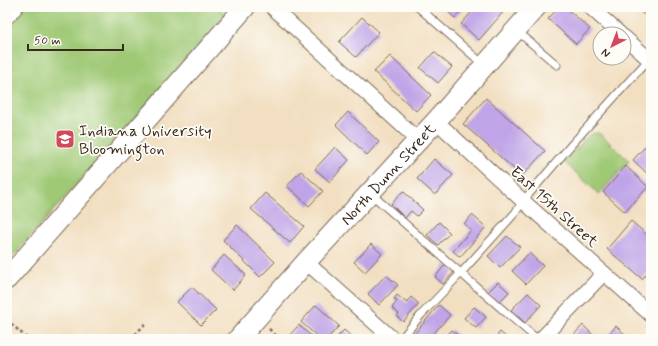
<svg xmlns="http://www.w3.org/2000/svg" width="658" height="346" font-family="Mynerve,sans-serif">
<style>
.green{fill:#9fc975;stroke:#6d7a4a}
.building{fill:#bfa4e7}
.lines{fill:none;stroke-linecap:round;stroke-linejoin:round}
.lane-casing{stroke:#7b6957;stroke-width:9}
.street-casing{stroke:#7b6957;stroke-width:16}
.secondary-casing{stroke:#7b6957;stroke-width:22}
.path{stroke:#7b6957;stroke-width:2.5;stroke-dasharray:3 3;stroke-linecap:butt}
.lane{stroke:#fff;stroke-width:7}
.street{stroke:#fff;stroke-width:14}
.secondary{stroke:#fff;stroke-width:20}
.labels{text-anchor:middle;stroke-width:3.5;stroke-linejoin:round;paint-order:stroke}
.poi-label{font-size:16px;fill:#3b2a1e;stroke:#fdfcf7;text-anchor:start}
.street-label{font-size:16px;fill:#3b2a1e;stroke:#fdfcf7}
</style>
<rect width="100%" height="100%" fill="#fdfcf7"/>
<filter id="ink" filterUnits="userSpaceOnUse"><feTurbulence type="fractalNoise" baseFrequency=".025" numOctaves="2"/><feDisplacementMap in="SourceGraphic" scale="8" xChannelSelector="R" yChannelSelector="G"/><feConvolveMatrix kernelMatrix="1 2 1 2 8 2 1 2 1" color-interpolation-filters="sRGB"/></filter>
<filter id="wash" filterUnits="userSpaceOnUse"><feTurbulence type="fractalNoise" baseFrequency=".012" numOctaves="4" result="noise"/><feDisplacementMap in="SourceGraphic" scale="16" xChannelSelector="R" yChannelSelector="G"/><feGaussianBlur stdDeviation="0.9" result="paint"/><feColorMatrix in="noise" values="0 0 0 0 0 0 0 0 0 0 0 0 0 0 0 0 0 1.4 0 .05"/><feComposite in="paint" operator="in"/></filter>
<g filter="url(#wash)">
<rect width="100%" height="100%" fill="#f2dfc1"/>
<g class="green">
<path d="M7 7H217L226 15 7 263Z"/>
<path d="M595 133H599L629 161 599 194 564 162 589 135Z"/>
</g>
<g id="blocks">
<g class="building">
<path d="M442 7H464L455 18Z"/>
<path d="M476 7H501L505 10 479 40 461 24Z"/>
<path d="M559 7H565L590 29 576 44 548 19Z"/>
<path d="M635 7H651V21Z"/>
<path d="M362 17 379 32 356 57 339 42Z"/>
<path d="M434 52 452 67 438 83 420 68Z"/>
<path d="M390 56 431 95 416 111 374 72Z"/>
<path d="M486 98 545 151 522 176 463 124Z"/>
<path d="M348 112 379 142 367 155 336 125Z"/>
<path d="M651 140V177L633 160Z"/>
<path d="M335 147 349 160 330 182 315 169Z"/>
<path d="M434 159 453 175 435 195 417 179Z"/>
<path d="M626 166 648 187 625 212 603 192Z"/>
<path d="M301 171 323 191 309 206 287 186Z"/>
<path d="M403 191 423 210 417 216 411 211 405 218 391 204Z"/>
<path d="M265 193 304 226 290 243 251 209Z"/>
<path d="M472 215 486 227 460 257 453 251 471 230 464 224Z"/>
<path d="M631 221 651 238V269L642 279 607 249Z"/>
<path d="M439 222 450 233 438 245 427 235Z"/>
<path d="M237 225 275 262 260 277 223 240Z"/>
<path d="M507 236 520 247 500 268 488 256Z"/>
<path d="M371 244 382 254 365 272 354 262Z"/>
<path d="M529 253 543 266 526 284 512 271Z"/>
<path d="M224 255 246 275 233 290 211 270Z"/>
<path d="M446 264 454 272 443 284 435 277Z"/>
<path d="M386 275 398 285 379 305 368 294Z"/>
<path d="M498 282 509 292 498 303 487 293Z"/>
<path d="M192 287 216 310 201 325 177 302Z"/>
<path d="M528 293 541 305 525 323 511 310Z"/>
<path d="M397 295 407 303 411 297 419 304 403 322 397 316 399 314 392 308 397 301 394 299Z"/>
<path d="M316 305 339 326 327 339H320L301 322Z"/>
<path d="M439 305 450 315 429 339H420L414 334Z"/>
<path d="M474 307 486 317 476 328 464 318Z"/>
<path d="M299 325 314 339H286Z"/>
<path d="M583 325 596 338 595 339H570Z"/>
<path d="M616 326 630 339H605Z"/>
<path d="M344 330 354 339H335Z"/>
<path d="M452 330 462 339H443Z"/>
<path d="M500 332 508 339H494Z"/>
</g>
</g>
</g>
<g filter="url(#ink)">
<use href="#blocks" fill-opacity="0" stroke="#7b6957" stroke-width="1"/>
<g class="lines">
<g class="lane-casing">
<g id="lane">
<path d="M418 7 484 65"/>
<path d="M516 30 557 65"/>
<path d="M370 193C426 242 480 291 537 339"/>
<path d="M401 339 421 315 461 273 515 213 523 201 572 144 649 59"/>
</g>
</g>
<g class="street-casing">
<g id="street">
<path d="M272 7 418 140"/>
<path d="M590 7 620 34"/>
<path d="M7 17 16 7"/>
<path d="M624 37 651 61"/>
<path d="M436 121 523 201 651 315"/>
<path d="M306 262 393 339"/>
<path d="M541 339 604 273"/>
</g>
</g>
<g class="secondary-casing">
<g id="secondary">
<path d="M7 279 245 7"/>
<path id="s1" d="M238 339 306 262 436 121 536 7"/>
</g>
</g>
<g class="path">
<path d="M7 320 28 339"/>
<path d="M269 329 280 339"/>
<path d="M131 339 146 323"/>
</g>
<use href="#lane" class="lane"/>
<use href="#street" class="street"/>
<use href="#secondary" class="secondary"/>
</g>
</g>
<defs>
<g id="university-square" transform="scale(1)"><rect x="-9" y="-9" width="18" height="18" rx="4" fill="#d1495b" stroke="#fdfcf7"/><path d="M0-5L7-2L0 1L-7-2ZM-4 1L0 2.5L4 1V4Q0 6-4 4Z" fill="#fff"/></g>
</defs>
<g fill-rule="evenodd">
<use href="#university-square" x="65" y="139"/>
</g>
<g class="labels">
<g class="poi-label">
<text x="79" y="136">Indiana University<tspan x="79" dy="18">Bloomington</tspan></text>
</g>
<g class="street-label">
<text dy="6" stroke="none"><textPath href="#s1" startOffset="223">North Dunn Street</textPath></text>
<text transform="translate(555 206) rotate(42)" y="6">East 15th Street</text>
</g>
</g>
<rect width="658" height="346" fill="none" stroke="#fdfcf7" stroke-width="24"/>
<g transform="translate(612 46) rotate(222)"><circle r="19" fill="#fdfcf7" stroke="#afa8a0"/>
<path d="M0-3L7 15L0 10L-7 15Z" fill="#d1495b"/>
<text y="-6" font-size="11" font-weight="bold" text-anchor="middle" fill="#3b2a1e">N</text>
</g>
<path d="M28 44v6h95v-6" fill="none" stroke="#3b2a1e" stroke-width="2"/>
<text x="34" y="44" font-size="12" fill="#3b2a1e" stroke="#fdfcf7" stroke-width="3" paint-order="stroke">50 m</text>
</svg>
